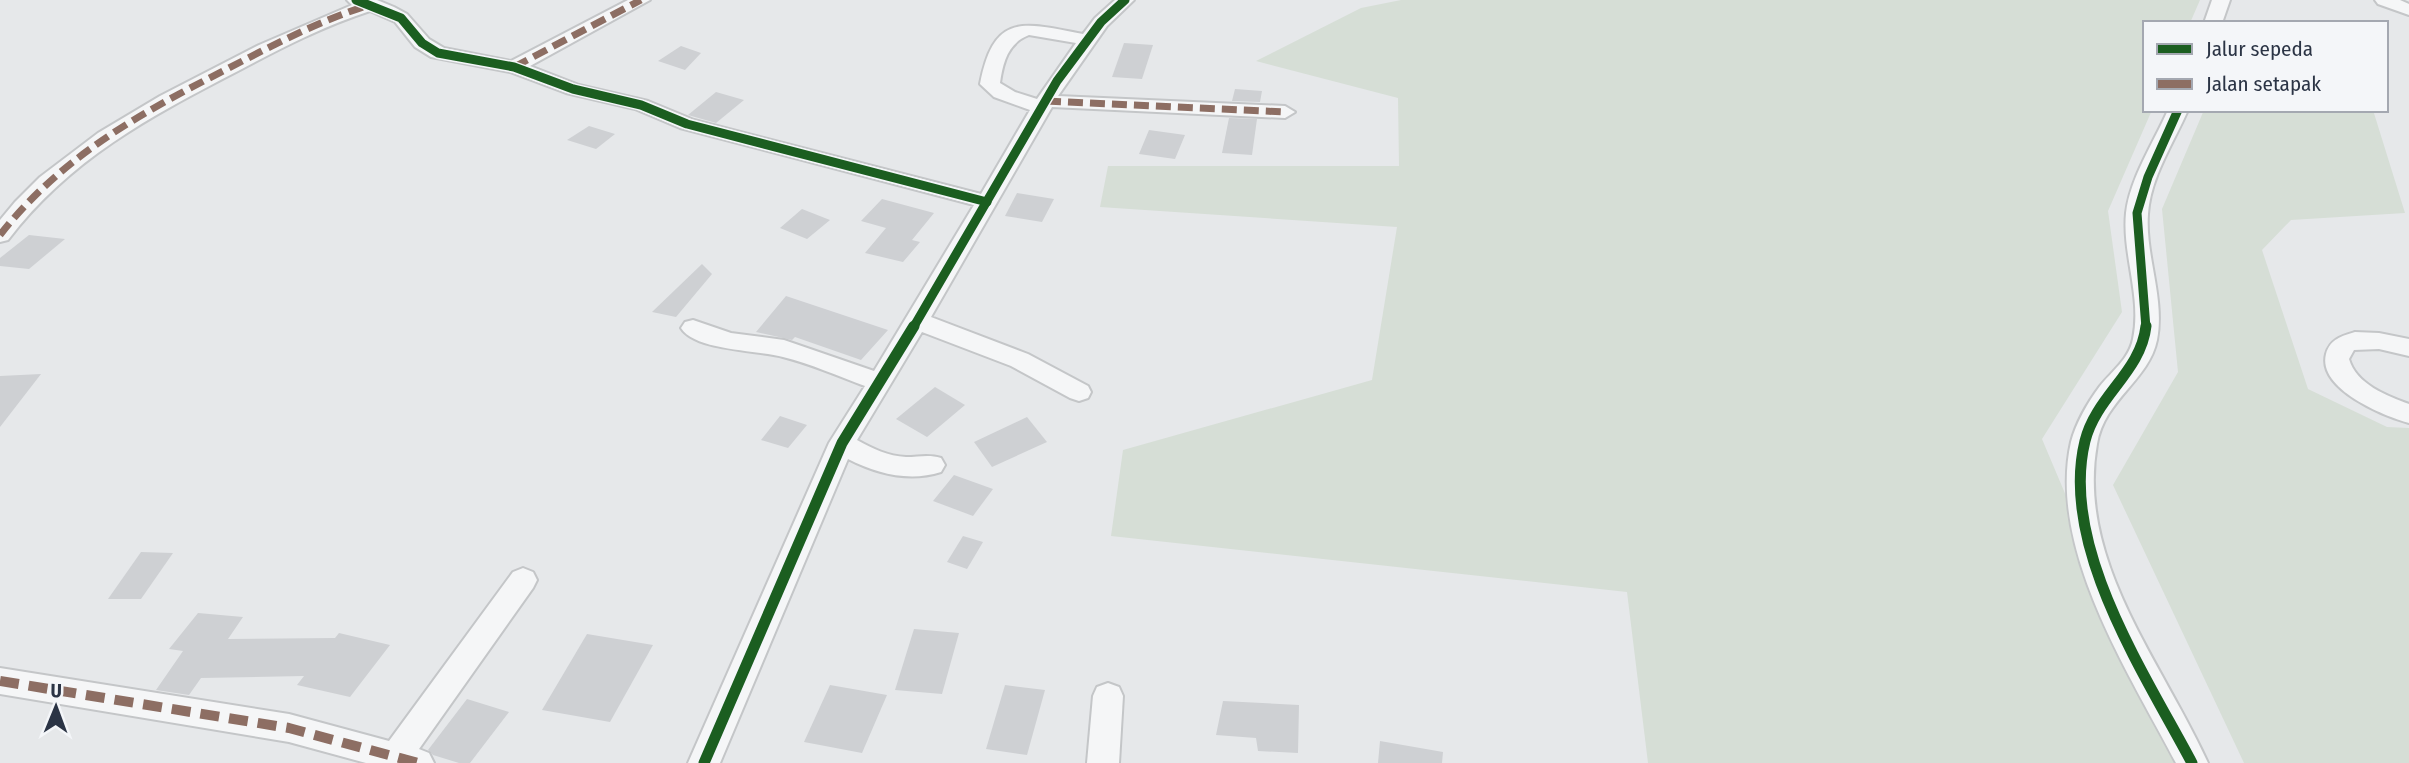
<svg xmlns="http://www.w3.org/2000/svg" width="2409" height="763" font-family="'Fira Sans Condensed',sans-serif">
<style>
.green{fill:#d6ded6}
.building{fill:#ced0d3}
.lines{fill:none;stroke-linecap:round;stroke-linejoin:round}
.minor-casing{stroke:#c4c6c8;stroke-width:4}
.minor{fill:#f5f6f7;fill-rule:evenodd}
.quiet-far1{stroke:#8d6e63;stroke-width:7;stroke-dasharray:15 7;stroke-linecap:butt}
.quiet{stroke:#8d6e63;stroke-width:10;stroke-dasharray:19 10;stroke-linecap:butt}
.cycleway-far1-casing{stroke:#f4f6f9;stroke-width:12}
.cycleway-casing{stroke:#f4f6f9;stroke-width:16}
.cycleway-far1{stroke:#1b5e20;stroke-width:9}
.cycleway{stroke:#1b5e20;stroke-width:11}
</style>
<rect width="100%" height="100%" fill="#e6e8ea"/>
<g class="green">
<path d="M1401 0H2200L2190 23H2145V110H2152L2108 211 2122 312 2042 439 2179 763H1648L1627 592 1111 536 1123 450 1372 380 1397 227 1100 207 1108 166H1399L1398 98 1256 61 1361 8Z"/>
<path d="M2204 110H2373L2405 213 2291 220 2262 250 2308 389 2387 427 2409 428V763H2244L2113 485 2178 372 2162 209Z"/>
</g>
<g class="building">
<path d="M1124 43 1153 45 1142 79 1112 77Z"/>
<path d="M681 46 701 53 685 70 658 61Z"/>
<path d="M1235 89 1262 91 1260 102 1232 101Z"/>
<path d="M716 92 744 100 716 123 688 115Z"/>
<path d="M1229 118 1257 119 1252 155 1222 153Z"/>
<path d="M589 126 615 134 596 149 567 140Z"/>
<path d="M1149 130 1185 135 1175 159 1139 154Z"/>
<path d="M1017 193 1054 199 1042 222 1005 216Z"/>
<path d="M882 199 934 213 912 240 920 242 903 262 865 253 886 228 861 221Z"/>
<path d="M802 209 830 220 807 239 780 228Z"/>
<path d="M29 235 65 239 29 269 0 266V258Z"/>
<path d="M702 264 712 274 676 317 652 312Z"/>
<path d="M786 296 888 330 861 360 795 337 792 340 756 332Z"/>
<path d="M41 374 0 427V376Z"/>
<path d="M935 387 965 405 927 437 896 419Z"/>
<path d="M780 416 807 425 788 448 761 440Z"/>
<path d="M1027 417 1047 442 992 467 974 442Z"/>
<path d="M954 475 993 489 973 516 933 501Z"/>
<path d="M963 536 983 542 967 569 947 562Z"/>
<path d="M141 552 173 553 141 599H108Z"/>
<path d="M198 613 243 617 228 639 335 638 339 633 390 645 350 697 297 685 304 676 201 678 189 695 156 690 183 651 169 649Z"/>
<path d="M914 629 959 633 942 694 895 690Z"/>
<path d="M587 634 653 645 610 722 542 710Z"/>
<path d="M830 685 887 695 862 753 804 742Z"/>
<path d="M1005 685 1045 690 1027 755 986 749Z"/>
<path d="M467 699 509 712 470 763H459L433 755 428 750Z"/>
<path d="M1223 701 1299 705 1298 753 1258 751 1256 738 1216 735Z"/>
<path d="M1380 741 1443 752 1442 763H1378Z"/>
</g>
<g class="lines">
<g class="minor-casing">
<g id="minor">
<path d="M347 0H377L394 7 407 14 429 39 444 48 511 61 628 0H650L530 66 579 85 648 101 694 120 981 194 1030 110 994 97 980 84C994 11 1024 23 1083 34L1095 18 1115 0H1134L1107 26 1058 96 1285 106 1295 112 1285 118 1052 107 931 317 1028 354 1088 386 1091 392 1088 398 1079 401 1070 398 1011 366 922 332 857 440C873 449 888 456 906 457 919 457 929 454 941 458L945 465 941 472C910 482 877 474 848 459L720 763H688L829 443 865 386C838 376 811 364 783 357 759 350 695 351 681 328L685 322 693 320 731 333 784 340 874 371 974 205 680 128 635 109 566 93 510 72 431 57 415 47 395 22 370 11C324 26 281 48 238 71 149 117 70 159 8 240L0 242V220L15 202 40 177 98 133 160 96 259 45 352 5ZM1029 35 1076 43 1037 99 1015 92 1000 83C1003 62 1008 43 1029 35Z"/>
<path d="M2212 0H2230L2222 23H2204Z"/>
<path d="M2375 0H2400L2409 4V15L2378 4Z"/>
<path d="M2168 110H2188C2174 142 2150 178 2148 214 2145 256 2165 297 2157 340 2149 380 2104 400 2097 444 2076 561 2163 663 2208 763H2176C2129 673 2047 548 2071 442 2076 423 2088 402 2100 386 2112 371 2129 359 2133 339 2142 297 2122 255 2126 213 2130 178 2154 142 2168 110Z"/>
<path d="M2355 332 2379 333 2409 339V356L2379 349 2354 350 2349 359C2356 384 2387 396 2409 404V423C2384 416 2317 389 2326 354 2330 339 2342 336 2355 332Z"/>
<path d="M523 568 533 572 537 580 533 588 419 749 429 753 434 763H366L289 742 0 694V668L289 714 389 741 513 572Z"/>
<path d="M1108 683 1119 687 1123 696 1119 763H1087L1093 696 1097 687Z"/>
</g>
</g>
<use href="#minor" class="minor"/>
<g class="quiet-far1">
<path d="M514 67 641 0"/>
<path d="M1046 101 1285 112"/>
<path d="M0 235C62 156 139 114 227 69 273 45 319 21 369 5"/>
</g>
<path class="quiet" d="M0 681 289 728 418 763"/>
<g class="cycleway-far1-casing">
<g id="cycleway-far1">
<path d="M356 0 401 18 422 43 438 53 514 67 573 89 641 105 687 124 987 202"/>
<path d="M913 328 1057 81 1101 22 1125 0"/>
<path d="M2146 328 2137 213 2148 177 2178 110"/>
</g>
</g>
<g class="cycleway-casing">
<g id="cycleway">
<path d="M2146 326C2141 372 2096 396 2085 441 2059 546 2145 674 2192 763"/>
<path d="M704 763 842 443 914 326"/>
</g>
</g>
<use href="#cycleway-far1" class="cycleway-far1"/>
<use href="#cycleway" class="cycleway"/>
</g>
<rect x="2143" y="21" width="245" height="91" fill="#f4f6f9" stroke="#a4a8b1" stroke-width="2"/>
<rect x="2157" y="44" width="35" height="10" fill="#1b5e20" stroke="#a4a8b1" stroke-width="2"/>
<text x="2206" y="56" font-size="21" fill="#2b3445">Jalur sepeda</text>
<rect x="2157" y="79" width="35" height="10" fill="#8d6e63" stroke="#a4a8b1" stroke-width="2"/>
<text x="2206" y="91" font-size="21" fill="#2b3445">Jalan setapak</text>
<g transform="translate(56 707) rotate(1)" stroke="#f4f6f9" stroke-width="5" paint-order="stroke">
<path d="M0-5L12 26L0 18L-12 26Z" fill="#2b3445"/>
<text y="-10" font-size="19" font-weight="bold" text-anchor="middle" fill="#2b3445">U</text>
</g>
</svg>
